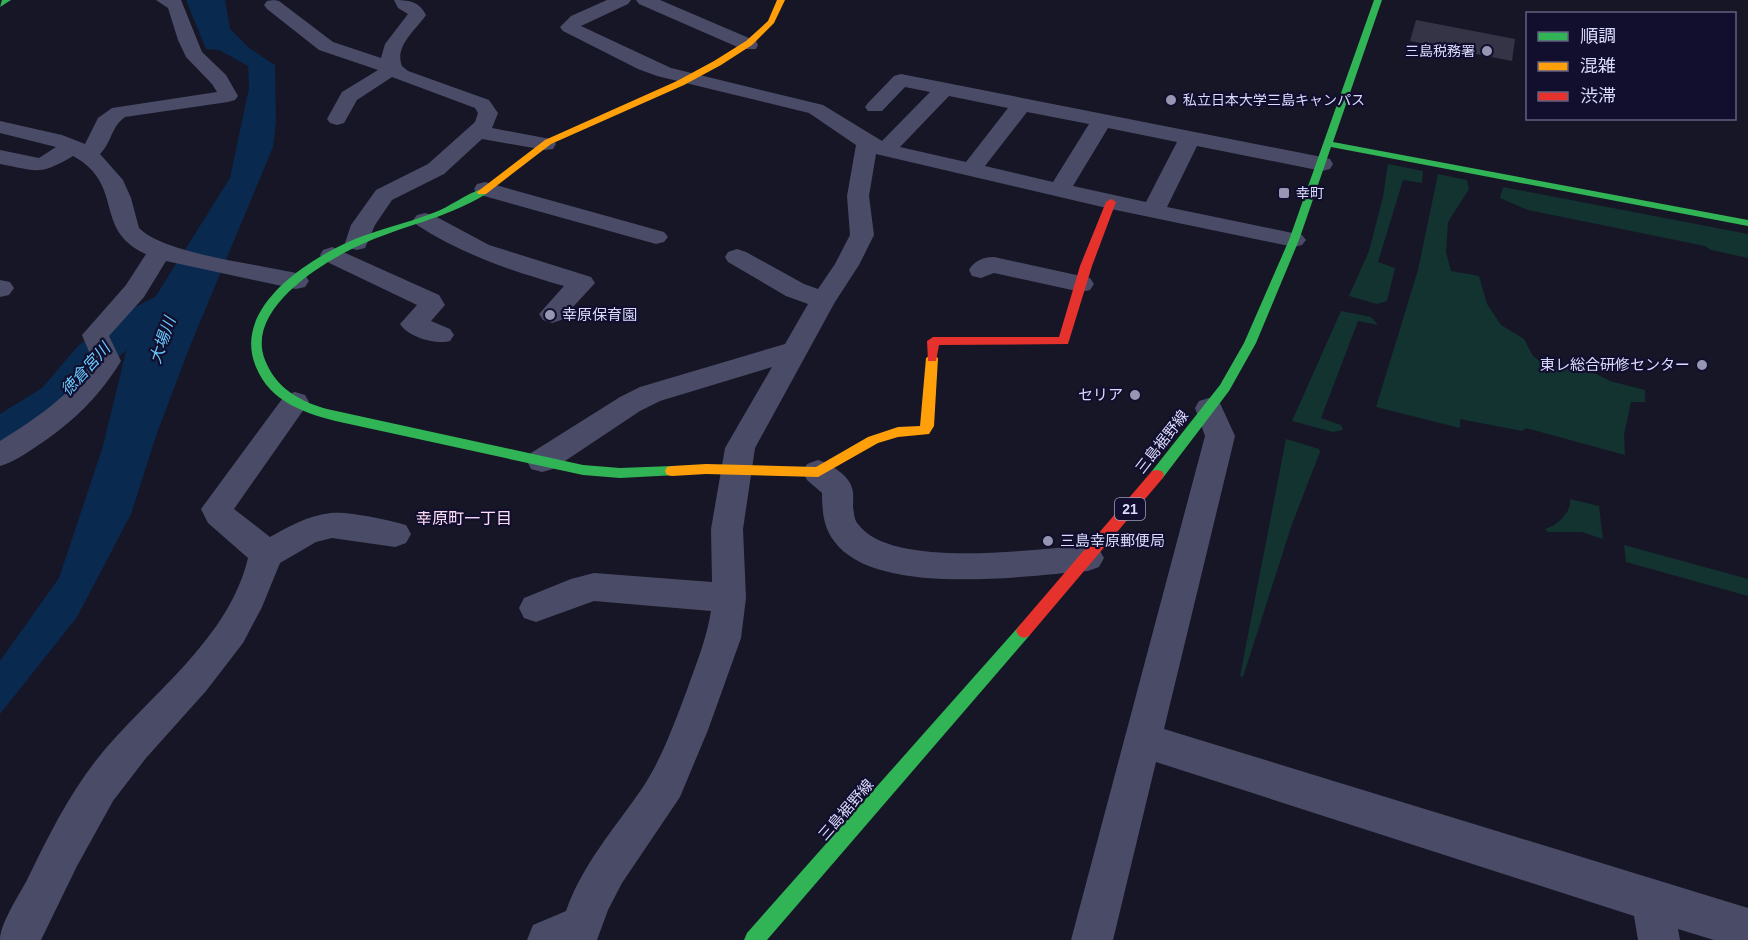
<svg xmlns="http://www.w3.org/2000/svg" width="1748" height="940" font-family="Helvetica,'Noto Sans JP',sans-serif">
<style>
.green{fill:#123330}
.water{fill:#09294f}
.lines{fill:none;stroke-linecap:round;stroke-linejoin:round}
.river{fill:#09294f;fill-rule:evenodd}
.building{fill:#353447}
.street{fill:#4a4c67;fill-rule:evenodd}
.fast{fill:#30b455;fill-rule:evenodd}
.slow{fill:#ff9f0a;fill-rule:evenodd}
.jam{fill:#e5322d;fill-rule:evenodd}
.poi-dot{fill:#9696b3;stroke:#110f2d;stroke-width:2}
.labels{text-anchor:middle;stroke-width:4.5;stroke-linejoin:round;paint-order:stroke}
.far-poi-label{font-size:14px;fill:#dbdbff;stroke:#110f2d;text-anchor:start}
.shield{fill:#110f2d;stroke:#9e9ec0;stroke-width:1.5}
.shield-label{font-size:14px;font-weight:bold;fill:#dbdbff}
.poi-label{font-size:15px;fill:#dbdbff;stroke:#110f2d;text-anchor:start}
.street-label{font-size:15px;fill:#dbdbff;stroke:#110f2d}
.water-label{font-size:16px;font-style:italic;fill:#69caff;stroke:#110f2d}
.neighbourhood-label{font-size:16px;fill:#ffddf6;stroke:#110f2d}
</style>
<rect width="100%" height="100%" fill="#171626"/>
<g class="green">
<path d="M1388 164 1423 171 1422 183 1403 180 1378 262 1395 268 1387 301 1377 304 1349 296 1369 251 1383 197Z"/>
<path d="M1438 174 1467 180 1469 189 1448 222 1446 252 1451 271 1479 276 1487 304 1501 325 1524 339 1533 356 1544 364 1596 374 1610 381 1645 390V402H1631L1624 435 1625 455 1526 428 1522 431 1460 419V428L1376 407 1418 270Z"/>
<path d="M1503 187 1748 234V258L1711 250 1705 246 1528 210 1500 198Z"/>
<path d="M1341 311 1371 317 1378 325 1358 321 1321 418 1341 425 1343 430 1333 432 1292 421Z"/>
<path d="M1286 439 1319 449 1320 452 1292 524 1243 677 1240 676Z"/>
<path d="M1570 499 1599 506 1603 539 1582 532H1548L1545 529C1557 526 1572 512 1570 499Z"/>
<path d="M1624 545 1748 579V596L1626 562Z"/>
</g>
<path class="water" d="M186 0H225L230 29 249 48 275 65 276 122 273 147 190 346 157 433 131 514 77 617 0 714V661L59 578 103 446 129 339 230 178 249 88 248 66 219 50 206 49Z"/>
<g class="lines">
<path class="river" d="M174 292 189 295 195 305C183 323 159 328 141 339 112 357 98 386 75 409 60 425 20 448 0 454V414L42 388 77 347 111 319 159 295Z"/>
</g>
<path class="building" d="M1416 20 1515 39 1512 61 1410 41Z"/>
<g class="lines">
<g class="street">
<path d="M156 0H181L202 52 226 75 238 96 235 100 228 102 125 117C111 127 112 142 100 154L123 180 131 198 139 228C165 254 257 264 296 273L305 275 309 281 305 287 296 289 166 261 144 297 109 336 121 361C99 397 72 423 37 446 25 454 14 462 0 466V441C35 419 70 396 93 361L82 335 126 285 146 254C92 230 126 185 73 156 39 176 38 171 0 164V150L39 158 56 147 0 133V121L62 135 85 144 98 118 112 108 217 92 212 84 186 57 178 40 168 8Z"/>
<path d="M274 0 279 1 333 42 381 58 385 44 408 14 398 8 394 0C408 0 419 1 426 15 416 30 394 46 402 66L408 71 489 100 498 113 492 128 545 138 553 139 556 144 553 149 545 150 482 139 444 174 392 200 375 225 365 248 357 250 349 248 345 243 351 225 376 190 428 164 475 122 478 113 475 108 392 77 357 100 344 123 337 125 330 123 327 119 342 92 378 70 319 50 267 9 264 5 267 1Z"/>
<path d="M607 0H631L628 4 581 26 671 68 823 105 882 141 930 92 905 87 882 111H868L865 107 868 103 894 76 901 74 1322 157 1330 159 1333 164 1330 169 1322 171 1197 146 1167 207 1302 235 1306 240 1302 245 1294 247 1111 209 876 154 869 196 874 235 859 265 835 302 755 448 743 529 746 598 741 638 708 730 680 797 622 883 608 910 597 940H527L533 925 566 911C582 865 614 829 641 790 662 759 674 724 687 690 697 661 706 641 711 611L594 601 536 622 524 618 519 608 524 598 571 579 594 573 712 582 711 529 725 448 772 367 660 401 640 411 553 469 542 472 531 469 527 461 531 453 620 397 640 387 785 344 808 304 786 296 728 262 725 257 728 252 737 249 746 252 804 284 818 289 835 264 850 235 847 196 856 145 809 113 657 76 638 69 563 31 560 27 571 16ZM949 96 1008 108 966 162 900 147ZM1027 112 1089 124 1053 182 985 166ZM1108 128 1177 142 1146 202 1073 186Z"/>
<path d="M636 0H660L756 41 758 45 756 49H742L639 4Z"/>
<path d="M485 182 664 232 668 237 664 242 656 244 477 194 474 189 477 184Z"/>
<path d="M425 213 433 215 489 245 591 277 595 283 561 320 552 323 543 320 539 314 564 286C512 271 463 255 417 225L413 220 417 215Z"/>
<path d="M332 247 439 295 445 305 431 321 450 329 454 335 450 341C436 345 408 337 400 324L417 305 323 260 320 255 323 250Z"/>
<path d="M994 257 1090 278 1094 284 1090 290 1081 292 994 273 981 278 972 276 969 270C974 261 983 257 994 257Z"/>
<path d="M0 280 10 282 14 288 9 295 0 297Z"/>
<path d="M295 392 305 395 309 402 234 509 270 537C288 527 309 515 331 513 347 511 390 520 406 525L411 534 406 543 395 547 332 538 316 542 280 563 262 607 243 643 206 691 146 758 113 801 77 866 41 940H0C0 923 20 894 28 878 49 835 71 790 102 753 153 692 229 638 248 558L208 523 201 509 285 395Z"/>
<path d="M1209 398 1219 401 1235 436 1164 729 1748 908V940H1714L1678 929 1680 940H1638L1634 916 1156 762 1113 940H1071L1205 436 1195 408 1199 401Z"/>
<path d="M818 460C830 464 849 475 852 488 854 494 853 501 853 507 854 512 854 520 858 524 890 570 1037 549 1088 545L1099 549 1104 558 1099 567 1088 571C1025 576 875 598 834 541 823 527 822 509 822 493L807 480 803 472 807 464Z"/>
</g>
<g class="fast">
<path d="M2 0H11L0 7Z"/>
<path d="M1374 0H1382L1333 142 1748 220V226L1331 147 1299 240 1256 343 1229 391 1162 479H1152L1150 475 1152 471 1220 385 1244 343 1289 240Z"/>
<path d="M482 189 486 190V194C446 219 400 226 358 246 321 263 245 310 265 360 276 388 299 401 327 409L583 465 620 468 672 466 677 467 679 471 677 475 620 478 583 475 340 422C306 414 270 402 256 367 231 308 308 259 355 239 380 229 407 223 433 213 450 207 465 194 482 189Z"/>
<path d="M1024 624 1029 626 1032 631 1029 636 767 940H744L747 933 1019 626Z"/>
</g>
<g class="slow">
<path d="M777 0H785L774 23 752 45 721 65 684 85 551 144 486 194H478L477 192 545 140 677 81 714 61 746 41 768 21Z"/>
<path d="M932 354 938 358 934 426 929 434 898 437 878 443 818 477 706 474 672 476 667 475 665 471 667 467 672 466 706 464 816 467 868 437 898 427 920 426 926 358Z"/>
</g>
<g class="jam">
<path d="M1111 199 1116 202 1092 266 1068 344 939 345 936 361H928L927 341 933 337H1059L1080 266 1106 202Z"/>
<path d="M1157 470 1162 471 1164 475 1162 479 1029 636 1024 638 1019 636 1016 631 1019 626 1152 471Z"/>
</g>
</g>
<g class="poi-dot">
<circle cx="1487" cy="51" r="6"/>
<circle cx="1171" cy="100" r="6"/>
<rect x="1278" y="187" width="12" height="12" rx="3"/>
<circle cx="550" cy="315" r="6"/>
<circle cx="1702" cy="365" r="6"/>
<circle cx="1135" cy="395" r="6"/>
<circle cx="1048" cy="541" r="6"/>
</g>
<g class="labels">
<g class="far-poi-label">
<text x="1475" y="56" text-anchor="end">三島税務署</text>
<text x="1183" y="105">私立日本大学三島キャンパス</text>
<text x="1296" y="198">幸町</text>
</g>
<rect class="shield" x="1115" y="498" width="30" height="22" rx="4.5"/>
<g class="shield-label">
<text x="1130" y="514">21</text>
</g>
<g class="poi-label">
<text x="562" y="320">幸原保育園</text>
<text x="1690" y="370" text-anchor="end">東レ総合研修センター</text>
<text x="1123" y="400" text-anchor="end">セリア</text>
<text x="1060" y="546">三島幸原郵便局</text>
</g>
<g class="street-label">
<text transform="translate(1162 442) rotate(-52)" y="5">三島裾野線</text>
<text transform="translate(846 810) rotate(-49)" y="5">三島裾野線</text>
</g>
<g class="water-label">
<text transform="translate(162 340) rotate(-71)" y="6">大場川</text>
<text transform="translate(85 369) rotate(-48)" y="6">徳倉宮川</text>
</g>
<g class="neighbourhood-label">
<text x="464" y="524">幸原町一丁目</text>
</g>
</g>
<rect x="1526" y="12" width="210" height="108" fill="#110f2d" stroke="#626181" stroke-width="1.5"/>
<rect x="1538" y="32" width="30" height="9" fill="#30b455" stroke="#626181" stroke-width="1.5"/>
<text x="1580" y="42" font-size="18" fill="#dbdbff">順調</text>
<rect x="1538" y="62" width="30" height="9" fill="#ff9f0a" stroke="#626181" stroke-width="1.5"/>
<text x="1580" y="72" font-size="18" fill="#dbdbff">混雑</text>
<rect x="1538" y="92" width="30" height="9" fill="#e5322d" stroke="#626181" stroke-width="1.5"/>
<text x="1580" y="102" font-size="18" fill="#dbdbff">渋滞</text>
</svg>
